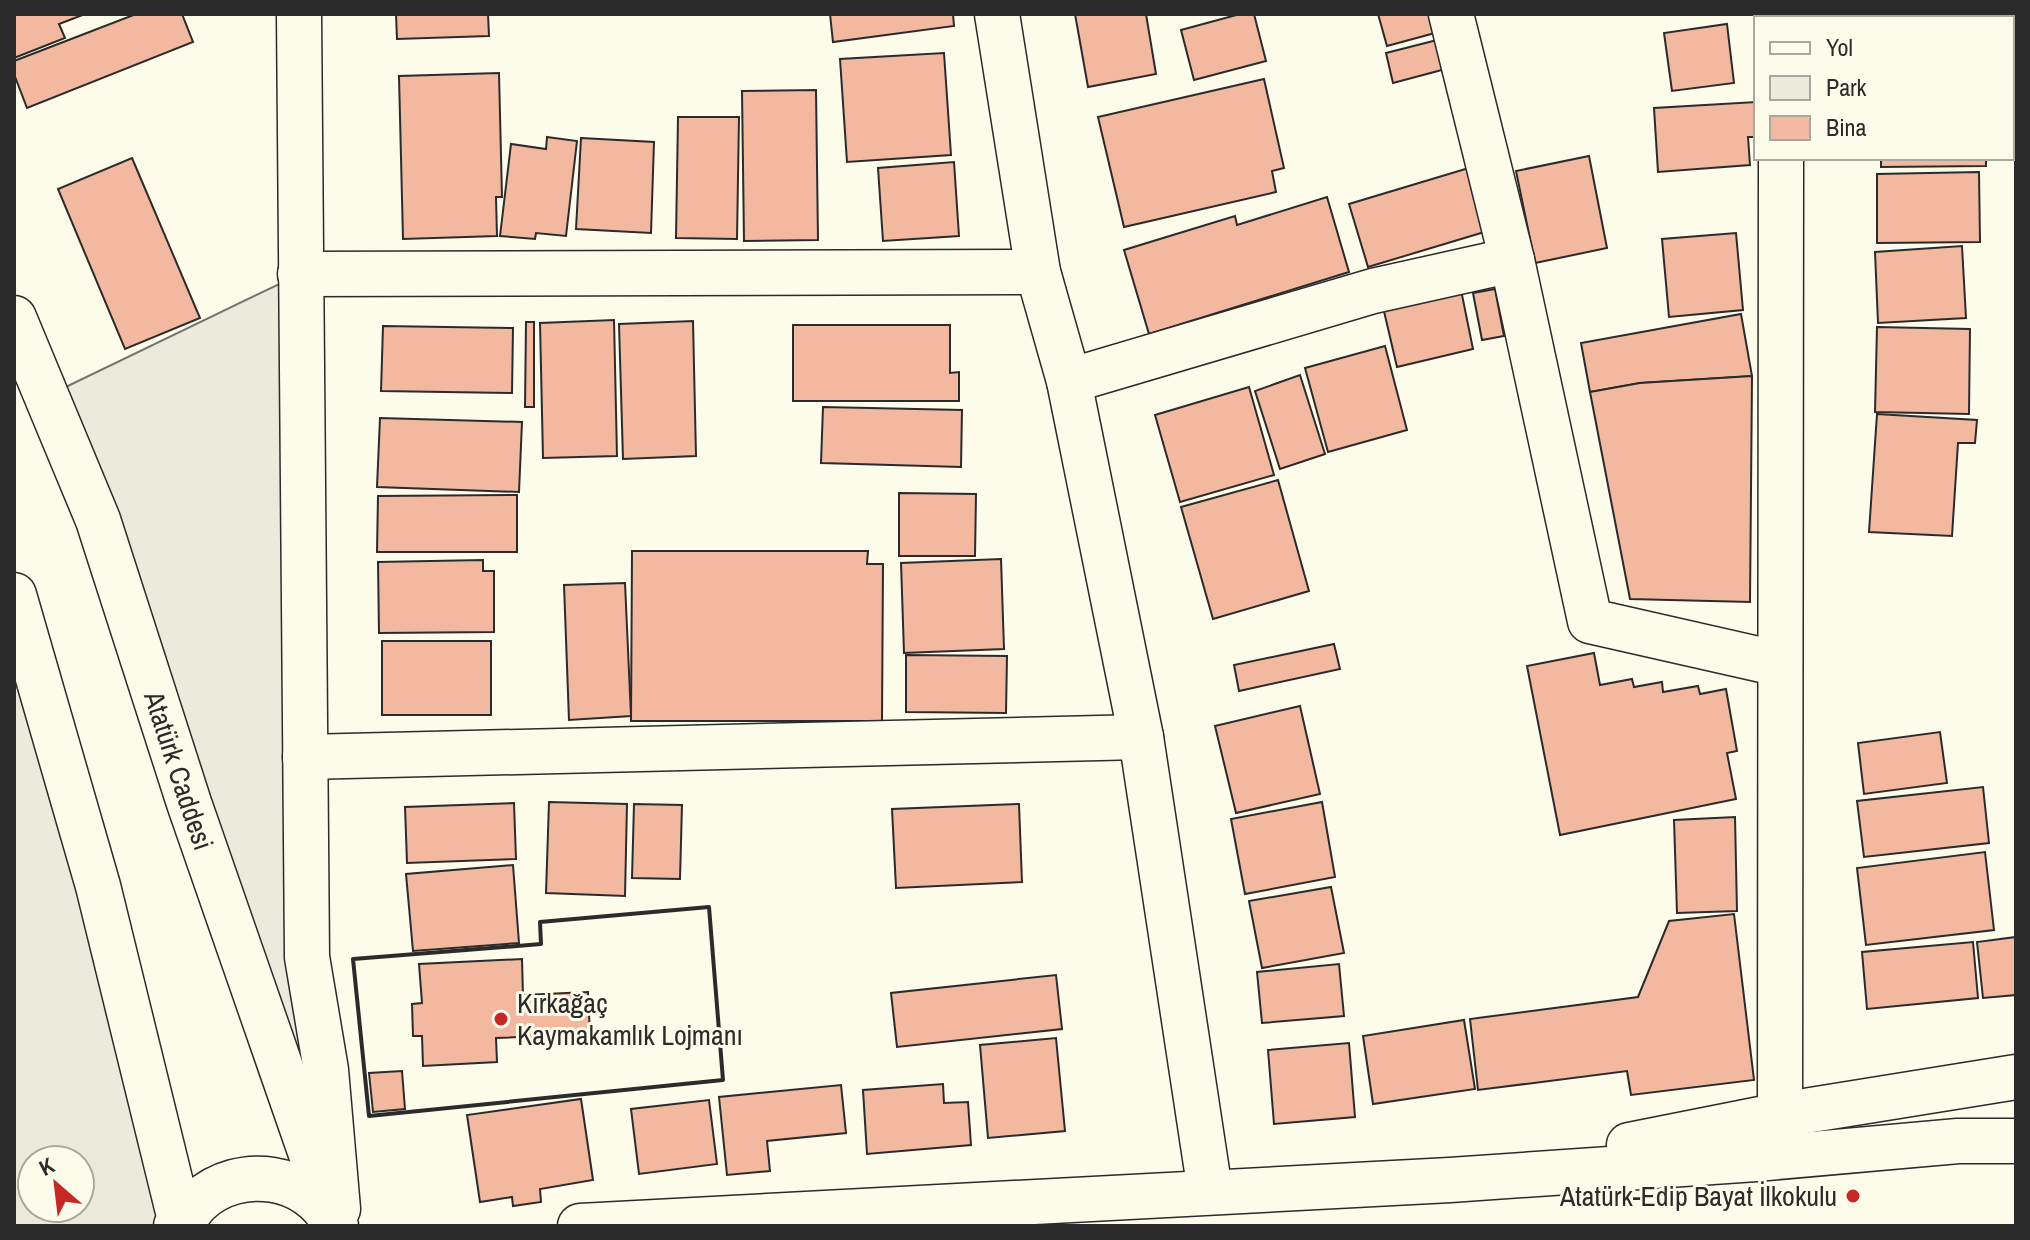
<svg xmlns="http://www.w3.org/2000/svg" width="2030" height="1240" font-family="'Archivo Narrow',sans-serif">
<style>
.green{fill:#ecebdb;stroke:#74746e;stroke-width:2;fill-rule:evenodd}
.building{fill:#f2b8a0;stroke:#2b2b2b;stroke-width:2}
.lines{fill:none;stroke-linecap:round;stroke-linejoin:round}
.street-casing{stroke:#2b2b2b;stroke-width:47}
.secondary-casing{stroke:#2b2b2b;stroke-width:47}
.street{stroke:#fdfbea;stroke-width:44}
.secondary{stroke:#fdfbea;stroke-width:44}
.wall{stroke:#2b2b2b;stroke-width:4}
.poi-dot{fill:#c62828;stroke:#fdfbea;stroke-width:3}
.labels{text-anchor:middle;stroke-width:6;stroke-linejoin:round;paint-order:stroke}
.street-label{font-size:28px;fill:#2b2b2b;stroke:#fdfbea}
.poi-label{font-size:28px;fill:#2b2b2b;stroke:#fdfbea;text-anchor:start}
</style>
<rect width="100%" height="100%" fill="#fdfbea"/>
<g class="green">
<path d="M300 274 340 1226 47 396Z"/>
<path d="M14 607 164 1226H14ZM32 1160H80V1208H32Z"/>
</g>
<g class="building">
<path d="M14 14H85L59 24 65 38 14 58Z"/>
<path d="M136 14H182L193 42 27 108 14 74V61Z"/>
<path d="M396 14H488L489 36 397 39Z"/>
<path d="M830 14H953L954 26 833 42Z"/>
<path d="M1075 14H1146L1156 74 1088 87Z"/>
<path d="M1240 14H1254L1266 61 1194 80 1181 30Z"/>
<path d="M1378 14H1441L1446 30 1387 46Z"/>
<path d="M1884 14 1960 17V18H1884Z"/>
<path d="M1727 24 1734 83 1672 91 1664 33Z"/>
<path d="M1445 38 1453 67 1393 83 1386 53Z"/>
<path d="M944 53 951 155 847 162 840 59Z"/>
<path d="M499 73 502 197H496L497 236 403 239 399 76Z"/>
<path d="M1264 79 1284 168 1272 171 1276 192 1124 227 1098 117Z"/>
<path d="M816 90 818 240 744 241 742 91Z"/>
<path d="M1756 102V137H1748L1750 165 1658 172 1654 108Z"/>
<path d="M678 117H739L737 239 676 238Z"/>
<path d="M547 137 577 141 566 236 536 233 535 239 500 236 511 144 546 149Z"/>
<path d="M581 138 654 142 651 233 576 229Z"/>
<path d="M1589 156 1607 248 1535 263 1516 171Z"/>
<path d="M132 158 200 318 125 349 58 189Z"/>
<path d="M1881 158H1986V166L1881 167Z"/>
<path d="M954 162 959 236 883 241 878 168Z"/>
<path d="M1472 167 1491 230 1368 267 1349 204Z"/>
<path d="M1979 172 1980 242 1877 243V174Z"/>
<path d="M1327 197 1349 272 1149 334 1124 250 1235 216 1237 225Z"/>
<path d="M1736 233 1743 310 1669 317 1662 239Z"/>
<path d="M1962 246 1966 318 1878 323 1875 252Z"/>
<path d="M1495 289 1504 336 1482 340 1473 293Z"/>
<path d="M1461 290 1473 349 1397 367 1383 307Z"/>
<path d="M1741 314 1752 376 1640 383 1590 392 1581 343Z"/>
<path d="M614 320 617 456 543 458 540 323Z"/>
<path d="M693 321 696 456 623 459 619 324Z"/>
<path d="M526 322H534V407H525Z"/>
<path d="M793 325H950V373L959 372V401H793Z"/>
<path d="M383 326 513 328 512 393 381 391Z"/>
<path d="M1877 327 1970 329 1969 414 1875 412Z"/>
<path d="M1385 346 1407 430 1328 452 1305 368Z"/>
<path d="M1300 375 1325 454 1280 469 1255 391Z"/>
<path d="M1752 376 1750 602 1630 599 1590 392 1640 383Z"/>
<path d="M1249 387 1274 475 1180 502 1155 415Z"/>
<path d="M823 407 962 410 961 467 821 463Z"/>
<path d="M1877 414 1977 420 1975 443H1958L1952 536 1869 532Z"/>
<path d="M380 418 522 422 519 492 377 487Z"/>
<path d="M1278 480 1309 591 1213 619 1181 507Z"/>
<path d="M899 493 976 494 975 556H899Z"/>
<path d="M517 495V552H377L378 496Z"/>
<path d="M632 551H868L867 564H883L882 721H631Z"/>
<path d="M1001 559 1004 649 904 653 901 563Z"/>
<path d="M483 560V571H494V632L379 633 378 562Z"/>
<path d="M625 583 631 716 569 720 564 585Z"/>
<rect x="382" y="641" width="109" height="74"/>
<path d="M1334 644 1340 669 1239 691 1234 665Z"/>
<path d="M1594 653 1600 685 1632 679 1634 687 1662 682 1663 692 1698 686 1700 694 1726 689 1737 751 1727 753 1736 799 1560 835 1527 666Z"/>
<path d="M906 655 1007 656 1006 713 906 712Z"/>
<path d="M1300 706 1320 794 1236 813 1215 726Z"/>
<path d="M1940 732 1947 783 1864 794 1858 743Z"/>
<path d="M1983 787 1989 843 1864 857 1857 801Z"/>
<path d="M549 802 627 804 625 896 546 893Z"/>
<path d="M1322 802 1335 877 1245 894 1231 819Z"/>
<path d="M514 803 516 859 407 863 405 807Z"/>
<path d="M634 804 682 805 680 879 632 878Z"/>
<path d="M1019 804 1022 882 896 888 892 809Z"/>
<path d="M1735 817 1737 911 1677 913 1674 820Z"/>
<path d="M1985 852 1994 930 1866 945 1857 868Z"/>
<path d="M513 865 519 943 413 951 406 874Z"/>
<path d="M1331 887 1344 953 1262 968 1249 901Z"/>
<path d="M1734 914 1754 1080 1631 1095 1627 1071 1478 1090 1470 1019 1638 997 1669 921Z"/>
<path d="M2016 937V995L1983 998 1977 942Z"/>
<path d="M1973 942 1978 998 1867 1009 1862 952Z"/>
<path d="M522 959 523 995 588 992 590 1034 496 1038 497 1062 423 1066 422 1036H413L412 1004 422 1003 419 964Z"/>
<path d="M1339 964 1344 1016 1262 1023 1257 972Z"/>
<path d="M1056 975 1062 1029 897 1047 891 993Z"/>
<path d="M1464 1020 1475 1089 1373 1104 1363 1036Z"/>
<path d="M1056 1038 1065 1131 988 1138 980 1045Z"/>
<path d="M1349 1043 1355 1117 1274 1124 1268 1050Z"/>
<path d="M402 1071 405 1109 373 1112 369 1073Z"/>
<path d="M943 1084 944 1103 968 1102 971 1145 867 1154 863 1090Z"/>
<path d="M841 1085 846 1133 767 1141 770 1171 727 1175 719 1097Z"/>
<path d="M581 1099 593 1180 540 1189 541 1202 513 1206 512 1197 480 1202 467 1115Z"/>
<path d="M709 1100 717 1164 639 1174 631 1109Z"/>
</g>
<g class="lines">
<g class="street-casing">
<g id="street">
<path d="M299 14 307 957 326 1070 338 1209"/>
<path d="M997 14 1038 272 1069 381 1141 737 1210 1191"/>
<path d="M1451 14 1512 260 1590 621 1780 664"/>
<path d="M1781 18V14"/>
<path d="M300 274 1038 272"/>
<path d="M1069 381 1373 291 1512 260"/>
<path d="M305 757 1141 737"/>
<path d="M1780 1115 1781 158"/>
</g>
</g>
<g class="secondary-casing">
<g id="secondary">
<path id="s1" d="M14 318 98 520 189 803 336 1226"/>
<path d="M14 595 98 886 181 1224 176 1226"/>
<path d="M1629 1145 1780 1115 2016 1077"/>
<path d="M180 1226C186 1218 192 1207 199 1201 239 1164 310 1174 334 1224"/>
<path d="M580 1226 1450 1180 1756 1159 1958 1141H2016"/>
</g>
</g>
<use href="#street" class="street"/>
<use href="#secondary" class="secondary"/>
<path class="wall" d="M709 907 723 1080 369 1116 353 959 541 944 540 922Z"/>
</g>
<g class="poi-dot">
<circle cx="501" cy="1019" r="8"/>
<circle cx="1853" cy="1196" r="8"/>
</g>
<g class="labels">
<g class="street-label">
<text dy="10" stroke="none"><textPath href="#s1" startOffset="482">Atatürk Caddesi</textPath></text>
</g>
<g class="poi-label">
<text x="517" y="1013">Kırkağaç<tspan x="517" dy="32">Kaymakamlık Lojmanı</tspan></text>
<text x="1837" y="1206" text-anchor="end">Atatürk-Edip Bayat İlkokulu</text>
</g>
</g>
<rect width="2030" height="1240" fill="none" stroke="#2b2b2b" stroke-width="32"/>
<rect x="1754" y="16" width="260" height="144" fill="#fdfbea" stroke="#a9a89e" stroke-width="2"/>
<rect x="1770" y="42" width="40" height="12" fill="#fdfbea" stroke="#a9a89e" stroke-width="2"/>
<text x="1826" y="56" font-size="24" fill="#2b2b2b">Yol</text>
<rect x="1770" y="76" width="40" height="24" fill="#ecebdb" stroke="#a9a89e" stroke-width="2"/>
<text x="1826" y="96" font-size="24" fill="#2b2b2b">Park</text>
<rect x="1770" y="116" width="40" height="24" fill="#f2b8a0" stroke="#a9a89e" stroke-width="2"/>
<text x="1826" y="136" font-size="24" fill="#2b2b2b">Bina</text>
<g transform="translate(56 1184) rotate(332)"><circle r="38" fill="#fdfbea" stroke="#a9a89e" stroke-width="2"/>
<path d="M0-6L14 30L0 20L-14 30Z" fill="#c62828"/>
<text y="-12" font-size="22" font-weight="bold" text-anchor="middle" fill="#2b2b2b">K</text>
</g>
</svg>
